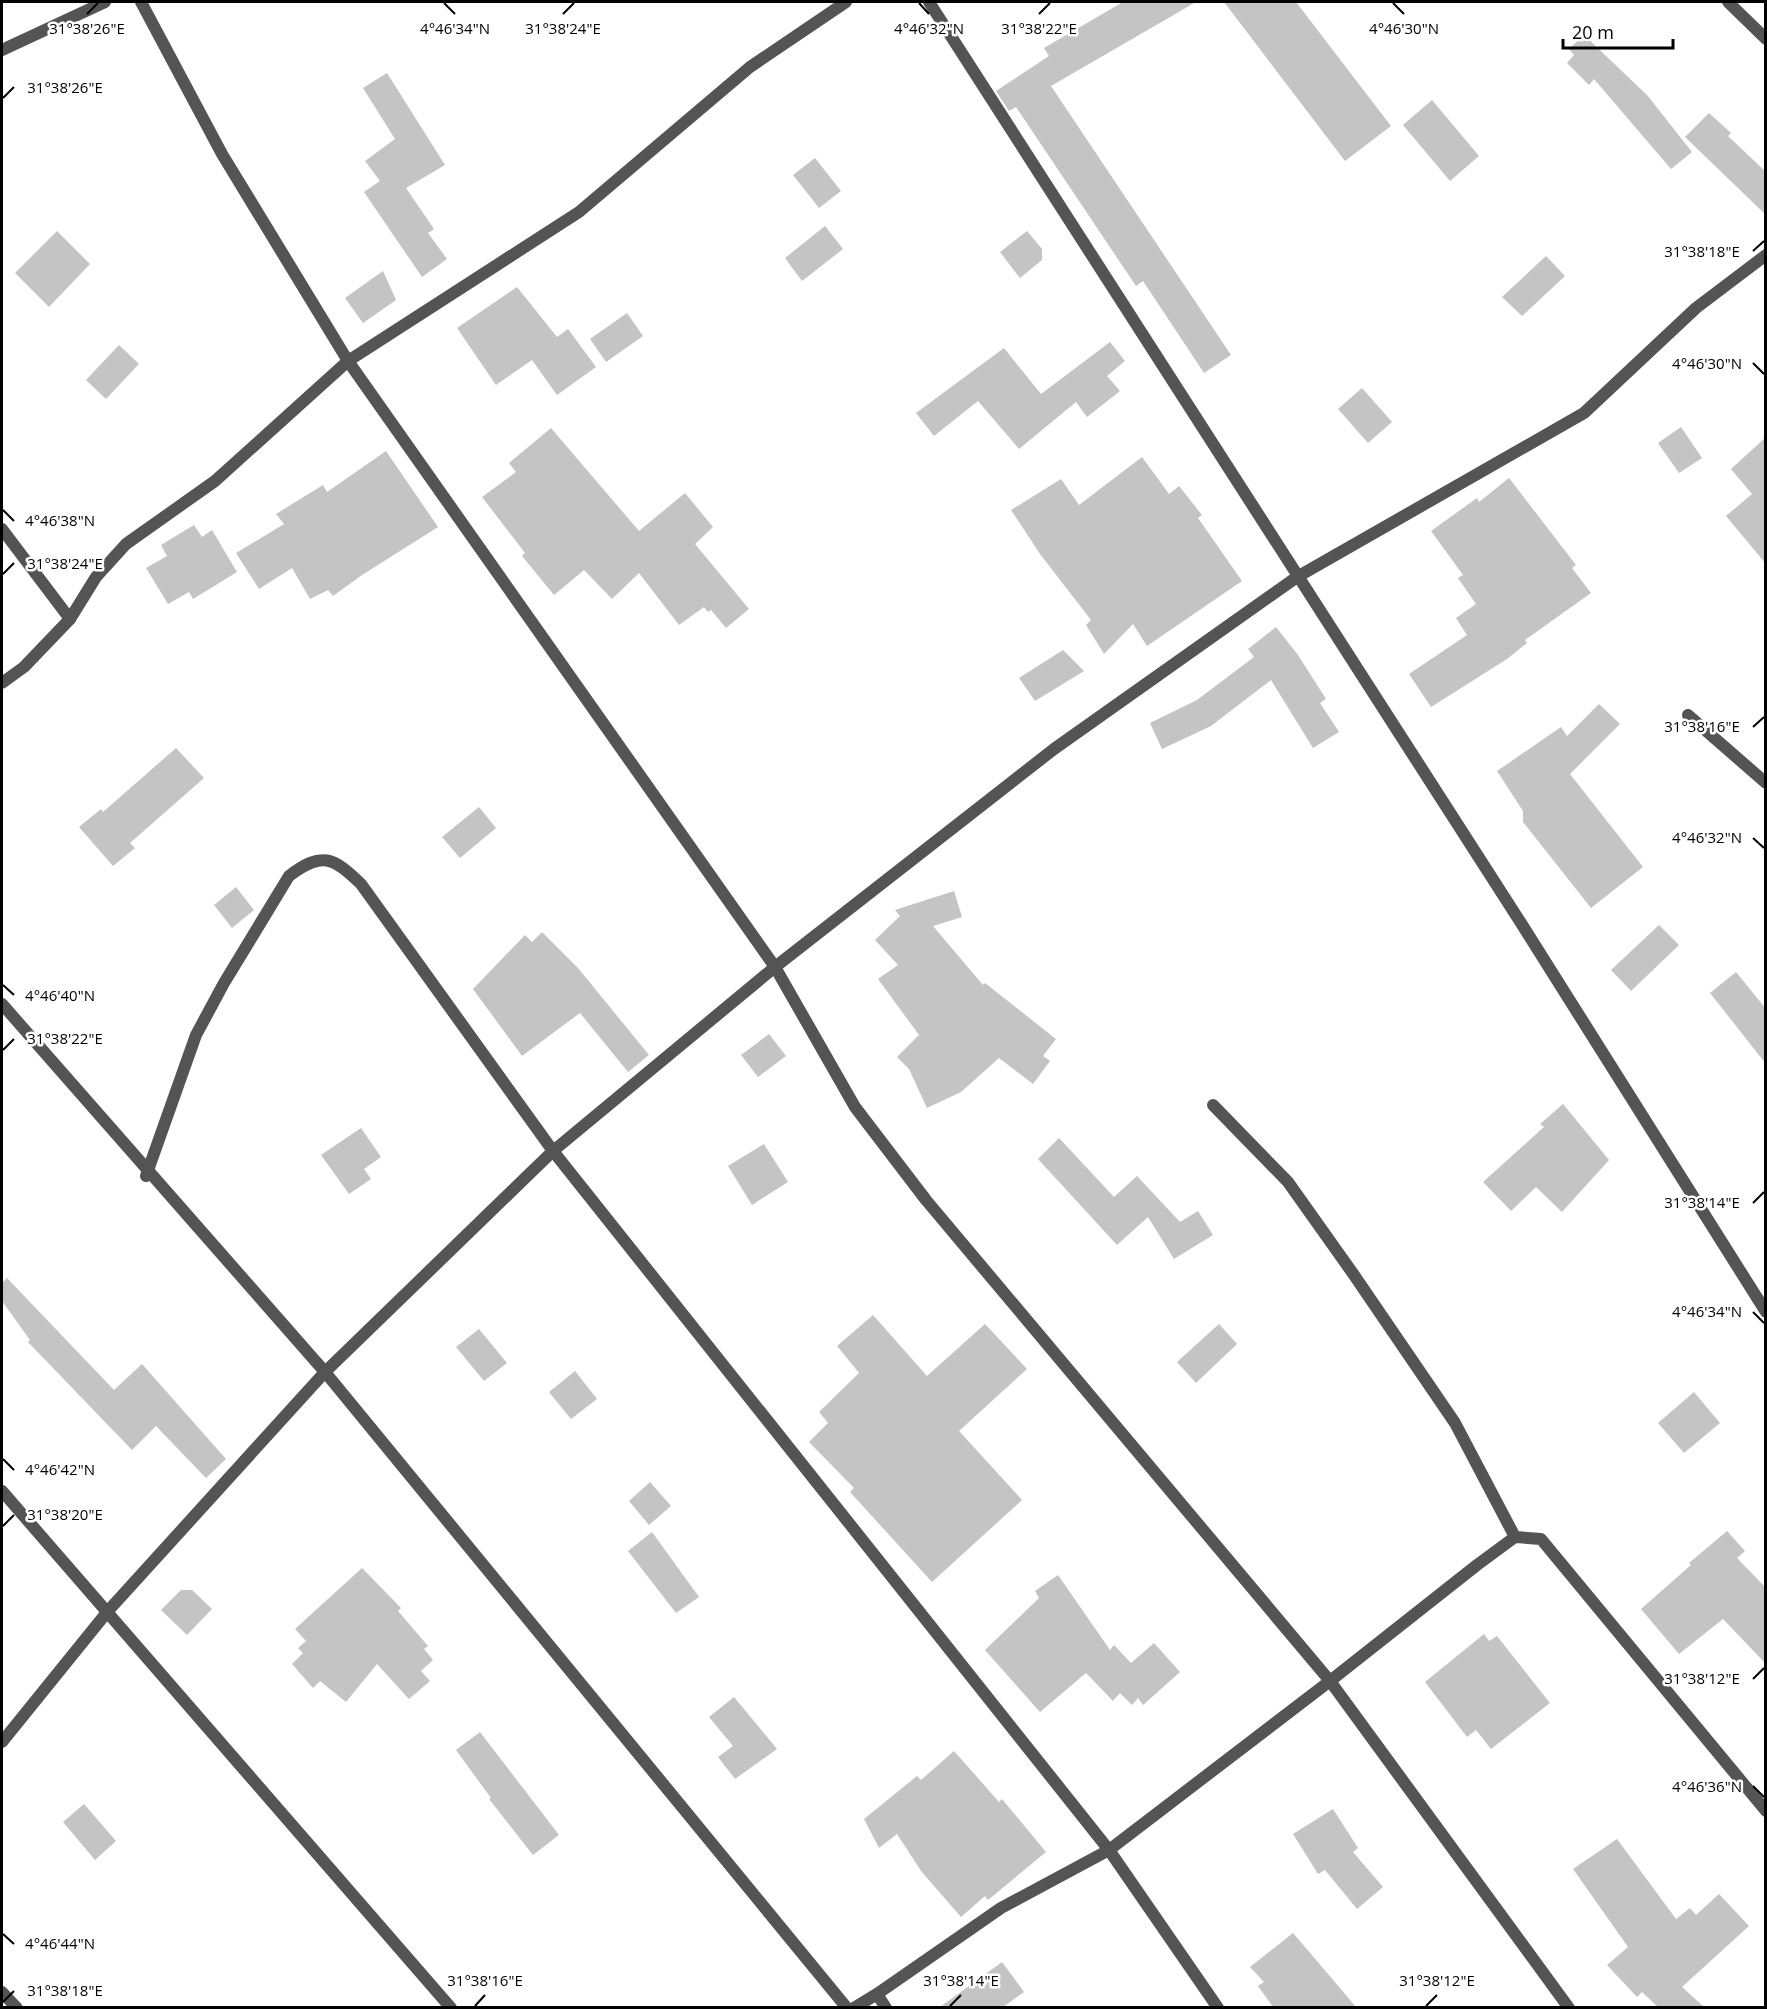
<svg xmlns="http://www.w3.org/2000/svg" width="1767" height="2009" font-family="'Open Sans',sans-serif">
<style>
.building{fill:#c4c4c4}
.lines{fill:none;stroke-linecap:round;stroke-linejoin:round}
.minor{stroke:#545454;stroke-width:12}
.ticks{fill:none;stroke:#000;stroke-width:2}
.ticks-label{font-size:15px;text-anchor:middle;fill:#000;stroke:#fff;stroke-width:5;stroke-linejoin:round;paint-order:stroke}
</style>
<rect width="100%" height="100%" fill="#fff"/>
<g class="building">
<path d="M1123 2H1196L1051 86 1231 355 1204 373 1143 281 1136 286 1016 107 1009 111 996 91 1049 56 1044 48Z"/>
<path d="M1224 2H1296L1391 126 1345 161Z"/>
<path d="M1584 35 1647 95 1692 152 1671 169 1594 79 1589 85 1567 63 1574 55 1569 49Z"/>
<path d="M387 73 445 165 406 188 434 229 428 233 447 259 422 277 364 192 380 181 365 161 395 139 363 88Z"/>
<path d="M1432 100 1479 156 1450 181 1403 125Z"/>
<path d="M1709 113 1731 133 1728 136 1766 172V215L1685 137Z"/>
<path d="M815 158 841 191 819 208 793 175Z"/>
<path d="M825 226 843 249 802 281 785 258Z"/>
<path d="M57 231 90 264 49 307 15 273Z"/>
<path d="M1027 231 1042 249V260L1020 278 1000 252Z"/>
<path d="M1546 256 1565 276 1522 316 1502 297Z"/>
<path d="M383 271 396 300 363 323 345 298Z"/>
<path d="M517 287 557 337 568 329 596 367 557 395 532 360 496 385 457 328Z"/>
<path d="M627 313 643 336 606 362 590 339Z"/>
<path d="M1110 342 1125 361 1107 376 1120 391 1087 417 1076 402 1019 449 978 401 934 436 916 413 1004 348 1041 394Z"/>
<path d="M119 345 139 364 106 399 86 380Z"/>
<path d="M1362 388 1392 422 1368 443 1338 409Z"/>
<path d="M1681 427 1702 458 1679 473 1658 443Z"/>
<path d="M551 428 639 531 685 493 713 527 695 544 749 609 726 628 711 610 708 612 704 607 679 625 639 573 612 599 584 570 554 595 522 556 525 553 482 497 516 472 509 463Z"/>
<path d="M1766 437V564L1726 516 1752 494 1731 469Z"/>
<path d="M386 451 438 527 362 575 333 596 328 590 310 599 292 568 259 589 236 553 284 524 276 514 323 485 327 492Z"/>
<path d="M1142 457 1169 494 1179 486 1202 515 1198 518 1242 581 1147 646 1133 624 1104 654 1086 625 1091 620 1040 554 1011 510 1061 479 1079 505Z"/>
<path d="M1509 478 1576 565 1572 568 1591 593 1525 640 1527 643 1507 659 1431 707 1409 674 1467 635 1456 618 1476 604 1458 578 1463 575 1431 531 1477 498 1479 502Z"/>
<path d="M194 525 202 537 212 530 237 572 193 599 189 592 168 604 146 568 167 556 161 545Z"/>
<path d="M1276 627 1298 655 1326 699 1320 703 1339 732 1313 748 1271 680 1211 726 1162 749 1150 723 1197 700 1254 657 1248 649Z"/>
<path d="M1063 650 1084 671 1035 701 1019 678Z"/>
<path d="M1599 704 1620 724 1570 774 1643 867 1591 908 1523 822V811L1497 771 1561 727 1567 736Z"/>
<path d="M176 748 204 778 130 843 135 848 113 866 79 827 101 809 103 812Z"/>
<path d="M479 807 496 828 460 858 442 837Z"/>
<path d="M236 887 254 910 232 928 214 905Z"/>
<path d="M954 891 962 917 933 926 983 985 985 983 1056 1039 1043 1056 1050 1061 1033 1084 999 1058 961 1092 927 1108 909 1069 897 1057 919 1035 878 979 898 965 875 940 900 916 895 910Z"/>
<path d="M1659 925 1679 945 1631 991 1611 970Z"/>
<path d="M542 932 578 968 649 1055 628 1072 580 1013 522 1056 473 989 525 935 532 942Z"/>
<path d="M1736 972 1766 1009V1064L1710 993Z"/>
<path d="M769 1034 786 1056 758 1077 741 1055Z"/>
<path d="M1563 1104 1609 1160 1562 1212 1536 1187 1511 1211 1483 1182 1544 1127 1540 1124Z"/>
<path d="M361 1128 381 1157 364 1169 371 1179 349 1194 321 1155Z"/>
<path d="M1059 1138 1114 1197 1137 1176 1180 1222 1198 1211 1213 1235 1174 1259 1148 1217 1117 1245 1038 1159Z"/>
<path d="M764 1144 788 1182 752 1205 728 1166Z"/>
<path d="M7 1278 114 1390 142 1364 226 1459 206 1478 156 1426 132 1450 28 1342 30 1340 2 1301V1283Z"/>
<path d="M873 1315 927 1376 985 1324 1027 1369 959 1431 1022 1500 932 1582 850 1492 854 1488 809 1442 828 1423 819 1412 859 1373 837 1346Z"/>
<path d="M1219 1324 1237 1344 1196 1383 1177 1362Z"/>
<path d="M479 1329 507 1363 484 1381 456 1347Z"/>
<path d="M575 1371 597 1399 571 1419 549 1392Z"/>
<path d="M1694 1392 1720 1423 1684 1453 1658 1423Z"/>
<path d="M650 1482 671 1506 649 1525 629 1501Z"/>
<path d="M1727 1531 1745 1551 1737 1558 1766 1588V1664L1723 1619 1679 1654 1641 1609 1691 1565 1689 1563Z"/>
<path d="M652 1532 699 1597 676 1613 628 1551Z"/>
<path d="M362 1568 401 1608 398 1611 428 1646 424 1649 433 1660 421 1671 430 1681 409 1699 377 1664 346 1702 320 1681 313 1688 292 1664 303 1653 298 1648 306 1641 295 1629Z"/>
<path d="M1058 1575 1110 1650 1114 1645 1131 1663 1154 1643 1180 1672 1143 1705 1138 1698 1132 1705 1120 1693 1113 1701 1086 1673 1040 1712 985 1650 1039 1598 1035 1591Z"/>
<path d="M181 1590H192L212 1609 187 1635 161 1610Z"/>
<path d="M1484 1634 1489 1641 1497 1636 1550 1703 1491 1749 1476 1730 1467 1737 1425 1682Z"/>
<path d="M734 1697 777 1749 735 1779 718 1757 733 1746 709 1717Z"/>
<path d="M480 1732 559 1835 533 1855 489 1799 491 1798 456 1750Z"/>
<path d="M954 1751 999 1802 1002 1799 1046 1852 988 1900 985 1896 961 1917 921 1871 897 1834 879 1848 864 1819 917 1776 921 1780Z"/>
<path d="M84 1804 116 1841 95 1860 63 1822Z"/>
<path d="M1333 1809 1358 1848 1353 1852 1383 1887 1357 1909 1325 1870 1318 1874 1293 1834Z"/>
<path d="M1617 1839 1676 1919 1690 1908 1696 1915 1719 1894 1749 1926 1682 1987 1704 2007H1658L1642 1992 1637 1997 1607 1965 1628 1947 1573 1869Z"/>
<path d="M1293 1933 1317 1961 1356 2007H1273L1258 1986 1264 1982 1250 1967Z"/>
<path d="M1002 1962 1024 1992 1003 2007H940Z"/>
</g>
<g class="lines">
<g class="minor">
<path d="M141 2 222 154 348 361 775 967 855 1107 926 1200 1330 1681 1477 1565 1515 1537 1541 1539 1766 1811"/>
<path d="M929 2 1521 923 1766 1312"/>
<path d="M1728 2 1766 39"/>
<path d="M2 50 105 2"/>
<path d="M2 529 70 619"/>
<path d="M2 683 24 667 70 619 96 577 126 544 215 481 348 361 579 212 750 67 846 2"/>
<path d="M1688 715 1766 783"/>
<path d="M2 1004 325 1372 847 2008"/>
<path d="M1213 1105 1288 1182 1354 1275 1455 1423 1515 1537"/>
<path d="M146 1176 196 1035 224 983 289 876C322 851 333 857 361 884L553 1151 1109 1850 1218 2008"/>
<path d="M2 1491 451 2008"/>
<path d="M2 1742 108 1611 325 1372 553 1151 775 967 1054 749 1297 577 1584 413 1696 308 1766 255"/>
<path d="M2 1992 17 2008"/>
<path d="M877 1994 886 2008"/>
<path d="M854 2008 877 1994 1001 1908 1109 1850 1330 1681 1569 2008"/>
</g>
</g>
<path class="ticks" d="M444 3 455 14M919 3 929 14M1393 3 1404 14M87 14 98 3M563 14 574 3M1039 14 1050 3M3 98 14 87M1753 251 1764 241M1753 363 1764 374M3 510 14 521M3 574 14 563M1753 727 1764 717M1753 838 1764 848M3 985 14 995M3 1050 14 1039M1753 1203 1764 1192M1753 1312 1764 1323M3 1459 14 1470M3 1526 14 1515M1753 1679 1764 1668M1753 1786 1764 1797M3 1934 14 1944M3 2002 14 1991M475 2006 485 1995M950 2006 961 1995M1426 2006 1437 1995"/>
<g class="ticks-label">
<text x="87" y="34">31°38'26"E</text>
<text x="455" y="34">4°46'34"N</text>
<text x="563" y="34">31°38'24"E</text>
<text x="929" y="34">4°46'32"N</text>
<text x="1039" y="34">31°38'22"E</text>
<text x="1404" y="34">4°46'30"N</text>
<text x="65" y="93">31°38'26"E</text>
<text x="1702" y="257">31°38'18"E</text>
<text x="1707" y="369">4°46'30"N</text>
<text x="60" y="526">4°46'38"N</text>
<text x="65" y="569">31°38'24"E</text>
<text x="1702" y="732">31°38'16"E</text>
<text x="1707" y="843">4°46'32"N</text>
<text x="60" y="1001">4°46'40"N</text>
<text x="65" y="1044">31°38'22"E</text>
<text x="1702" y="1208">31°38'14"E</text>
<text x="1707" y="1317">4°46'34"N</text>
<text x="60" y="1475">4°46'42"N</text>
<text x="65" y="1520">31°38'20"E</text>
<text x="1702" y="1684">31°38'12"E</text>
<text x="1707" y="1792">4°46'36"N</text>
<text x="60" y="1949">4°46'44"N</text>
<text x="485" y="1986">31°38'16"E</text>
<text x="961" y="1986">31°38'14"E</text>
<text x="1437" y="1986">31°38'12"E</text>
<text x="65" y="1996">31°38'18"E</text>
</g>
<rect width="1767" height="2009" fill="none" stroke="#000000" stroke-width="6"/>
<path d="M1563 39v9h110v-9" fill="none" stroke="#000000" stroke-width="3"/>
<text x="1572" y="39" font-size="18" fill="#000000" stroke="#ffffff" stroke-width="4.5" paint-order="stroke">20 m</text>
</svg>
